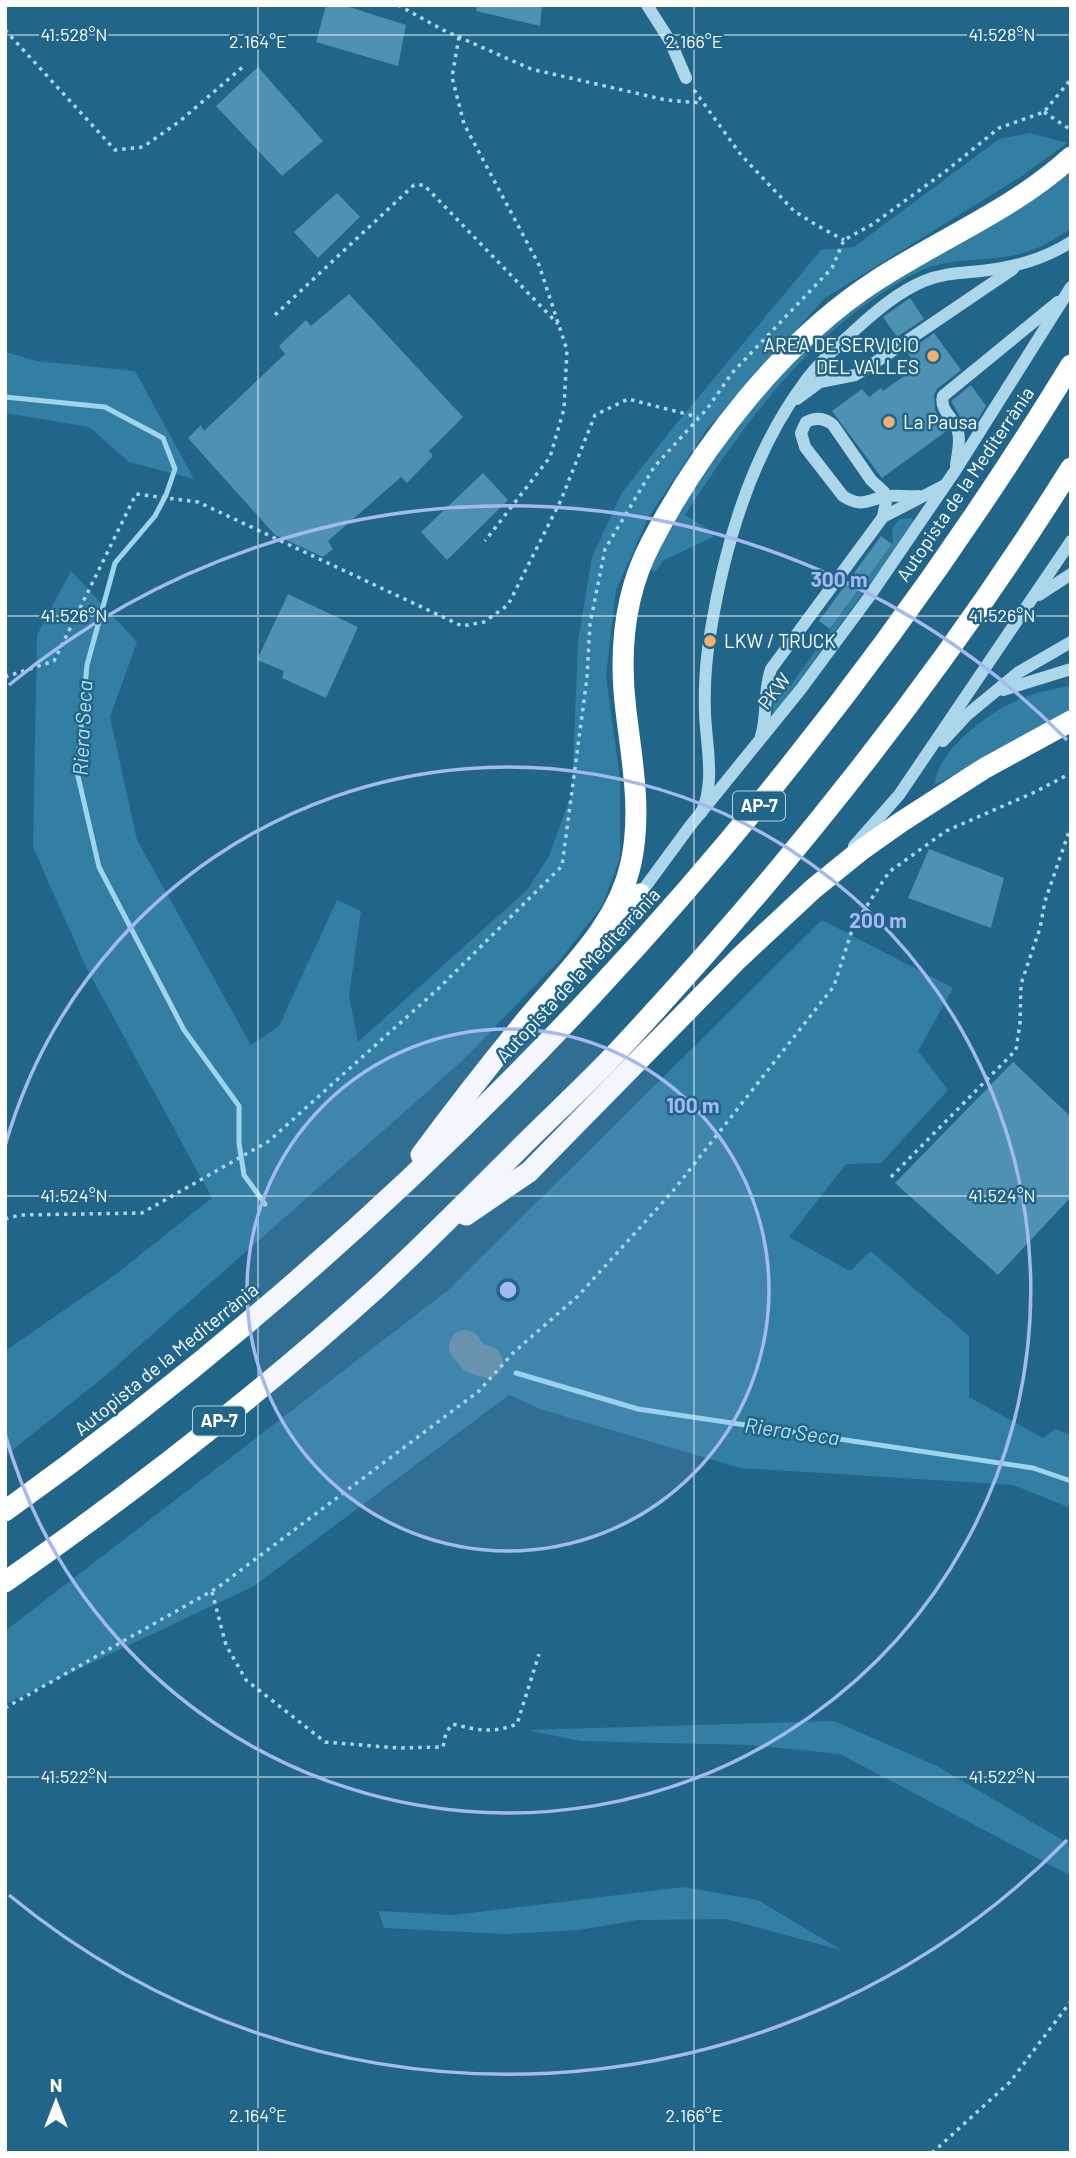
<svg xmlns="http://www.w3.org/2000/svg" width="1076" height="2158" font-family="Barlow,sans-serif">
<style>
.green{fill:#327fa3}
.lines{fill:none;stroke-linecap:round;stroke-linejoin:round}
.stream{stroke:#9fd4eb;stroke-width:5}
.river{stroke:#608ea5;stroke-width:32}
.building{fill:#4e91b2}
.path{stroke:#acd6ea;stroke-width:3.5;stroke-dasharray:3.5 5;stroke-linecap:butt}
.minor{stroke:#acd6ea;stroke-width:12}
.highway{stroke:#fff;stroke-width:21}
.ticks{fill:none;stroke:#fff;stroke-width:2;stroke-opacity:0.45}
.ring{fill:none;stroke:#a5b8ef;stroke-width:3.5}
.poi-dot{fill:#f7af6d;stroke:#216588;stroke-width:2.5}
.labels{text-anchor:middle;stroke-width:5;stroke-linejoin:round;paint-order:stroke}
.shield{fill:#216588;stroke:#bcd1db;stroke-width:2}
.shield-label{font-size:18px;font-weight:bold;fill:#fff}
.poi-label{font-size:19px;fill:#fff;stroke:#216588;text-anchor:start}
.street-label{font-size:19px;fill:#fff;stroke:#216588}
.water-label{font-size:21px;font-style:italic;fill:#b7dff1;stroke:#216588}
.ticks-label{font-size:18px;text-anchor:middle;fill:#fff;stroke:#216588;stroke-width:5;stroke-linejoin:round;paint-order:stroke}
.centre{fill:#a5b8ef;stroke:#216588;stroke-width:3.5}
.ring-label{font-size:21px;text-anchor:middle;font-weight:bold;fill:#a5b8ef;stroke:#216588;stroke-width:5;stroke-linejoin:round;paint-order:stroke}
</style>
<rect width="100%" height="100%" fill="#216588"/>
<g class="green">
<path d="M1030 133 1067 143 1022 176 825 298 708 428 648 518 616 590 606 676 620 779V858L602 906 559 961 461 1062 105 1376 5 1456V1351L112 1277 212 1198 86 967 33 847 37 635 71 571 137 642 110 717 137 840 251 1045 279 1026 337 900 361 911 349 995 358 1042 527 890 549 856 572 793 578 641 592 557 621 494 676 424 821 250 854 247 999 139Z"/>
<path d="M1071 169 1069 230C1051 242 1033 252 1011 256 982 261 950 258 922 270 905 278 888 289 872 300 793 355 737 435 685 515L713 532V537L664 560 654 573 649 566C694 487 742 410 807 347 819 336 830 323 842 314 893 278 950 252 1002 219 1026 205 1051 190 1071 169Z"/>
<path d="M5 352 37 361 135 371 194 479 129 462 89 427 5 413Z"/>
<path d="M911 518 915 522 776 712H773L775 683 781 677 783 686 791 685 893 542 892 530 899 519Z"/>
<path d="M1071 685V713L985 760 934 785C939 747 994 708 1028 696 1041 691 1057 689 1071 685Z"/>
<path d="M822 920 953 988 918 1051 948 1090 881 1163 846 1164 789 1237 850 1271 871 1251 969 1336V1397L1043 1438 1055 1429 1071 1435V1508L1013 1485 740 1468 540 1409 509 1395 254 1586 5 1704V1631L447 1291Z"/>
<path d="M834 1721 937 1766 1071 1845V1876L840 1754 749 1745 580 1741 527 1730Z"/>
<path d="M683 1887 758 1900 841 1950 726 1919 638 1920 579 1930 506 1934 384 1928 378 1911 454 1915Z"/>
</g>
<g class="lines">
<g class="stream">
<path d="M5 397 105 407 163 438 175 469 166 495 155 516 115 563 87 665 77 772 99 867 184 1030 239 1106V1143L244 1175 265 1204"/>
<path d="M516 1373 638 1409 1033 1468 1071 1481"/>
</g>
<path class="river" d="M465 1346 473 1357 487 1362"/>
</g>
<g class="building">
<path d="M326 5H343L406 25 398 66 316 42Z"/>
<path d="M477 5H542L540 26 476 11Z"/>
<path d="M258 67 323 141 282 176 216 106Z"/>
<path d="M337 193 360 217 318 258 294 232Z"/>
<path d="M349 294 463 417 429 451 433 456 407 483 401 477 328 541 333 549 323 557 275 535 188 438 201 425 204 431 285 354 279 346 306 320 311 326Z"/>
<path d="M910 298 924 319 897 337 883 317Z"/>
<path d="M934 333 961 370 937 389 934 395 935 410 948 430 882 478 832 411 862 389 869 397 881 388 883 391 917 367 907 352Z"/>
<path d="M971 385 986 406 978 419 966 427 951 401Z"/>
<path d="M483 473 508 500 447 560 421 532Z"/>
<path d="M881 536 892 544 830 629 819 621Z"/>
<path d="M288 594 358 627 326 698 282 678 284 671 257 660Z"/>
<path d="M929 849 1004 878 991 928 908 898Z"/>
<path d="M1013 1062 1071 1117V1197L998 1275 895 1183Z"/>
</g>
<g class="lines">
<g class="path">
<path d="M398 5 443 30 531 69 666 100 702 103"/>
<path d="M5 30 115 150 143 147 180 121 245 65"/>
<path d="M459 37 452 77 464 124 539 265 567 350 564 409 550 457 485 541"/>
<path d="M694 90 741 155 794 211 818 226 844 240"/>
<path d="M1044 112 1071 130"/>
<path d="M275 315 414 185H424L558 324"/>
<path d="M5 677 54 661 136 494 198 502 462 626 484 622 508 605 561 500 595 415 628 399 698 417"/>
<path d="M891 1177 1016 1050 1020 1023 1021 984 1040 928 1045 901 1071 826"/>
<path d="M5 1219 20 1215 142 1213 269 1141 439 988 562 866 587 678 590 624 605 549 654 467 707 409 732 373 832 268 844 240 873 224 946 171 999 128 1044 112 1071 79"/>
<path d="M212 1592 226 1645 246 1680 325 1742 398 1748 443 1747 446 1733 452 1724C478 1730 492 1734 517 1724L539 1654"/>
<path d="M5 1708 217 1588 479 1391 513 1353 578 1296 673 1191 834 986 853 927 889 872 946 831 1035 792 1071 773"/>
<path d="M932 2153 1010 2082 1071 2001"/>
</g>
<g class="minor">
<path d="M647 5 670 41 686 78"/>
<path d="M797 399 820 382 855 375 864 370 1013 269"/>
<path d="M956 466C957 455 961 443 958 432 955 418 939 411 943 396L1058 302"/>
<path d="M883 517 886 502 884 492 871 480 833 425C825 418 816 417 806 422L801 433 805 447 843 496C863 509 868 499 888 496 898 495 908 497 918 496"/>
<path d="M1039 595 1071 574"/>
<path d="M1003 690 1071 669"/>
<path d="M761 736C768 714 763 691 771 669L883 517 943 486"/>
<path d="M943 741 968 714 1019 672 1071 642"/>
<path d="M701 813C716 783 706 745 705 713 704 685 706 657 711 629 725 544 752 453 804 383 818 363 837 347 855 330 876 311 898 292 924 281 943 273 961 273 981 271 1012 268 1044 259 1071 242"/>
<path d="M854 846 899 795 1071 541"/>
<path d="M640 894 690 826 801 689 869 597 955 471 1071 287"/>
</g>
<g class="highway">
<path d="M620 921 640 894"/>
<path d="M421 1155C455 1109 490 1064 527 1019 567 970 617 927 631 863 642 812 632 761 626 711 619 654 624 594 651 543 702 445 784 340 877 280 942 238 1014 209 1071 157"/>
<path d="M466 1215 529 1172 738 959 813 889 860 851 901 822 985 768 1071 721"/>
<path d="M5 1511C433 1205 796 814 1071 365"/>
<path d="M5 1582C135 1491 261 1393 378 1287 428 1241 475 1193 523 1145 554 1114 587 1084 617 1052 785 872 940 678 1071 468"/>
</g>
</g>
<path class="ticks" d="M258 5V2153M694 5V2153M5 35H1071M5 616H1071M5 1196H1071M5 1777H1071"/>
<circle cx="508" cy="1290" r="261" fill="#a5b8ef" fill-opacity=".12"/>
<g class="ring">
<circle cx="508" cy="1290" r="261"/>
<path d="M5 1146A523 523 0 1 1 5 1434"/>
<path d="M1067 1840A784 784 0 0 1 9 1895M9 685A784 784 0 0 1 1067 740"/>
</g>
<g class="poi-dot">
<circle cx="933" cy="356" r="7"/>
<circle cx="889" cy="422" r="7"/>
<circle cx="710" cy="641" r="7"/>
</g>
<g class="labels">
<g class="shield">
<rect x="733" y="791.5" width="52" height="29" rx="5"/>
<rect x="193" y="1406.5" width="52" height="29" rx="5"/>
</g>
<g class="shield-label">
<text x="759" y="812">AP-7</text>
<text x="219" y="1427">AP-7</text>
</g>
<g class="poi-label">
<text x="919" y="352" text-anchor="end">AREA DE SERVICIO<tspan x="919" dy="22">DEL VALLES</tspan></text>
<text x="903" y="429">La Pausa</text>
<text x="724" y="648">LKW / TRUCK</text>
</g>
<g class="street-label">
<text transform="translate(965 484) rotate(-56)" y="7">Autopista de la Mediterrània</text>
<text transform="translate(774 691) rotate(-52)" y="7">PKW</text>
<text transform="translate(578 975) rotate(-47)" y="7">Autopista de la Mediterrània</text>
<text transform="translate(166 1359) rotate(-39)" y="7">Autopista de la Mediterrània</text>
</g>
<g class="water-label">
<text transform="translate(83 728) rotate(-87)" y="7">Riera Seca</text>
<text transform="translate(792 1432) rotate(8)" y="7">Riera Seca</text>
</g>
</g>
<g class="ticks-label">
<text x="74" y="41">41.528°N</text>
<text x="1002" y="41">41.528°N</text>
<text x="258" y="48">2.164°E</text>
<text x="694" y="48">2.166°E</text>
<text x="74" y="622">41.526°N</text>
<text x="1002" y="622">41.526°N</text>
<text x="74" y="1202">41.524°N</text>
<text x="1002" y="1202">41.524°N</text>
<text x="74" y="1783">41.522°N</text>
<text x="1002" y="1783">41.522°N</text>
<text x="258" y="2122">2.164°E</text>
<text x="694" y="2122">2.166°E</text>
</g>
<circle cx="508" cy="1290" r="10" class="centre"/>
<g class="ring-label">
<text x="839" y="587">300 m</text>
<text x="878" y="928">200 m</text>
<text x="693" y="1113">100 m</text>
</g>
<rect width="1076" height="2158" fill="none" stroke="#ffffff" stroke-width="14"/>
<g transform="translate(56 2102)" stroke="#216588" stroke-width="5" paint-order="stroke">
<path d="M0-5L12 26L0 18L-12 26Z" fill="#ffffff"/>
<text y="-10" font-size="19" font-weight="bold" text-anchor="middle" fill="#ffffff">N</text>
</g>
</svg>
